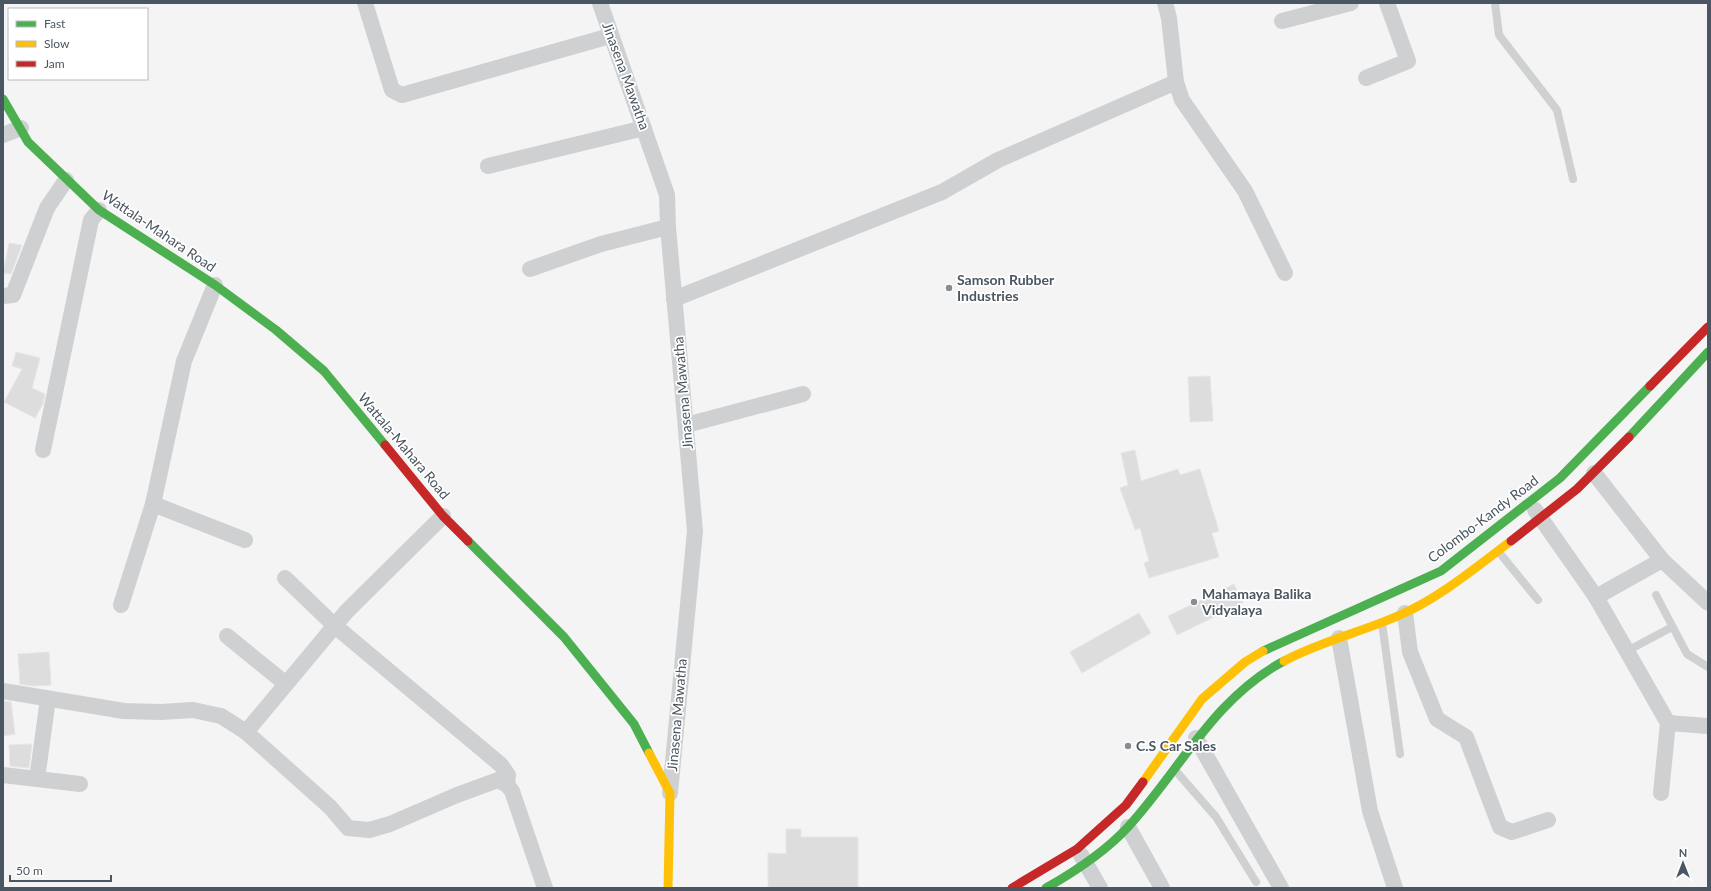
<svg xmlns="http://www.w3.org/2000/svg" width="1711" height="891" font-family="Lato,sans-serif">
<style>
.building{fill:#ddddde;stroke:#e5e6e7}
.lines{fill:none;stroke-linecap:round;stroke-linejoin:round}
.lane{stroke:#ced0d2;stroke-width:8}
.street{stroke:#ced0d2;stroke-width:16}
.fast{stroke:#4caf50;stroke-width:9}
.slow{stroke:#ffc107;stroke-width:9}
.jam{stroke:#c62828;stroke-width:9}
.poi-dot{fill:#868d94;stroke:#fff;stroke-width:1.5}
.labels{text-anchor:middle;stroke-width:3.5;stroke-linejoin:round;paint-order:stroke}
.street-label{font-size:14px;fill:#4a5661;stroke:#fff}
.poi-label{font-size:14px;font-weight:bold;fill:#4a5661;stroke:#fff;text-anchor:start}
</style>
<rect width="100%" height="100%" fill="#f4f4f4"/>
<g class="building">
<path d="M9 243 22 245 11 274 3 273Z"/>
<path d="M16 352 40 358 32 388 45 394 43 404 35 418 4 402 22 369 12 366Z"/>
<path d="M1210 376 1213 421 1190 422 1188 377Z"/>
<path d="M1135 450 1141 481 1178 469 1180 475 1200 469 1219 531 1212 533 1219 557 1149 578 1144 563 1149 561 1140 528 1135 530 1120 488 1128 485 1121 453Z"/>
<path d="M1234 584 1243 603 1177 635 1168 616Z"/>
<path d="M1139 613 1151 633 1082 673 1070 652Z"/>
<path d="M49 652 51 685 33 686 20 684 18 654Z"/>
<path d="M3 701 11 702 15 734 3 736Z"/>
<path d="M32 744 29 768 10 766 9 745Z"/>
<path d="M786 829H801V837H858V888H768V853L786 854Z"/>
</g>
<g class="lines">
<g class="lane">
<path d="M1495 3 1499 35 1557 110 1573 179"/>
<path d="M1498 551 1538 600"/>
<path d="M1656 595 1687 654 1708 667"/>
<path d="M1382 623 1400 754"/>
<path d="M1627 651 1672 627"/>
<path d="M1175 770 1216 817 1256 882"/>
</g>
<g class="street">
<path d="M365 3 392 90 402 95 610 36"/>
<path d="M600 3 667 195 668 227 695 531 670 793"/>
<path d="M1165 3 1169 18 1176 82 1182 100 1245 191 1285 273"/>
<path d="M1282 21 1351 3"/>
<path d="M1366 78 1408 61 1387 3"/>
<path d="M3 135 21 128"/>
<path d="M488 166 644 128"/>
<path d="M530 269 601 244 668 227"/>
<path d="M3 296 13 295 47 208 66 180"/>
<path d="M674 299 942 192 998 160 1176 82"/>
<path d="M686 425 803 394"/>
<path d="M43 450 91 220 99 210"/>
<path d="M1594 473 1662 560"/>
<path d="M153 504 245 540"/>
<path d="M1535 510 1596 597 1668 723 1661 793"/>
<path d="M285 578 335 626 501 765 508 775 507 785"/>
<path d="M1596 597 1662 560 1708 603"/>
<path d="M121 605 153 504 184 361 215 285"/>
<path d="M1405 613 1410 652 1437 719 1466 737 1500 827 1512 832 1548 820"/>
<path d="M227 636 286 684"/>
<path d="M1339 638 1370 811 1395 888"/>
<path d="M3 691 124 711 161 712 193 710 221 716 246 732 330 807 348 828 369 830 390 824 457 795 498 780 507 785 512 791 545 888"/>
<path d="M1668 723 1708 726"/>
<path d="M246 732 347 611 443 516"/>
<path d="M1196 738 1281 888"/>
<path d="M3 775 80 784"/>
<path d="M37 779 48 699"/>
<path d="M1128 827 1162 888"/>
<path d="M1081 855 1100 888"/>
</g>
<g class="fast">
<path d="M3 99 28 142 99 210 215 285 276 330 324 371 385 445"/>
<path d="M1629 437 1708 352"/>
<path d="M468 541 564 637 634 724 649 753"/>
<path d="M1263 651 1441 571 1560 478 1650 386"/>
<path d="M1046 888C1076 871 1105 852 1128 827 1180 770 1214 698 1284 661"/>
</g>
<g class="slow">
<path d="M1284 661C1321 641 1362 632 1400 615 1441 597 1476 567 1511 541"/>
<path d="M649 753 670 793 668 888"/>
<path d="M1143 782 1202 699 1245 662 1263 651"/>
</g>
<g class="jam">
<path d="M1650 386 1708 327"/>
<path d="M385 445 443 516 468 541"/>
<path d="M1511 541 1577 489 1629 437"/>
<path d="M1012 888 1077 849 1126 805 1143 782"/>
</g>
</g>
<g class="poi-dot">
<circle cx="949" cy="288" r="4"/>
<circle cx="1194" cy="602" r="4"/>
<circle cx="1128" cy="746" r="4"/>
</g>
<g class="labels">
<g class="street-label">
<text transform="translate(626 76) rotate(70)" y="5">Jinasena Mawatha</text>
<text transform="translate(159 231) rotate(34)" y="5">Wattala-Mahara Road</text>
<text transform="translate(683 393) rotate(-95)" y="5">Jinasena Mawatha</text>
<text transform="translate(404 446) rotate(50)" y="5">Wattala-Mahara Road</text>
<text transform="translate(1483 519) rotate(-37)" y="5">Colombo-Kandy Road</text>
<text transform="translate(677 715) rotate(-85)" y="5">Jinasena Mawatha</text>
</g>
<g class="poi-label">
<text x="957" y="285">Samson Rubber<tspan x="957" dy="16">Industries</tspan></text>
<text x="1202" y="599">Mahamaya Balika<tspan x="1202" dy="16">Vidyalaya</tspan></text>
<text x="1136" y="751">C.S Car Sales</text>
</g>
</g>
<rect width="1711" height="891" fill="none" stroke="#4a5661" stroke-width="8"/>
<rect x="8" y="8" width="140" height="72" fill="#ffffff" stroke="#b7bbc0"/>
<rect x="16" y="21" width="20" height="6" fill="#4caf50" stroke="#b7bbc0"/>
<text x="44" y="28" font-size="12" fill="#4a5661">Fast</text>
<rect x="16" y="41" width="20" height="6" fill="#ffc107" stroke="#b7bbc0"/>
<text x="44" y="48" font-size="12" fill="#4a5661">Slow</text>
<rect x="16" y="61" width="20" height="6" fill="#c62828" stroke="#b7bbc0"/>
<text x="44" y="68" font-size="12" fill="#4a5661">Jam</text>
<g transform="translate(1683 863)" stroke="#ffffff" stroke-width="3" paint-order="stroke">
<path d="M0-3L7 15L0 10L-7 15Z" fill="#4a5661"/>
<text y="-6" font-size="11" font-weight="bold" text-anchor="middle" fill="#4a5661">N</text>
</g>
<path d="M10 875v6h101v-6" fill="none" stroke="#4a5661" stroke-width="2"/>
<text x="16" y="875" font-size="12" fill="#4a5661" stroke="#ffffff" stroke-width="3" paint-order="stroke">50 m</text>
</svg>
